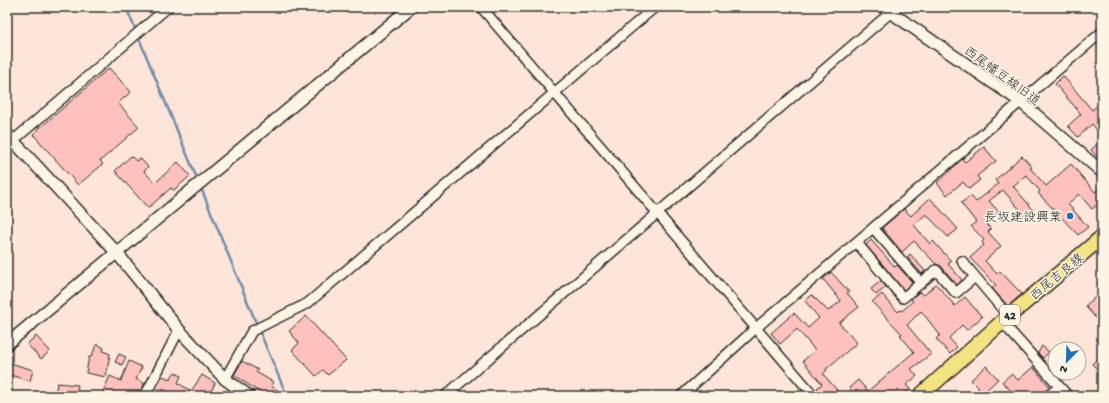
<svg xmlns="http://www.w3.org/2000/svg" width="1109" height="403" font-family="'Gochi Hand','Klee One',sans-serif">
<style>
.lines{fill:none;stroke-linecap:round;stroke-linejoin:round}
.stream{stroke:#718da8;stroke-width:2.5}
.building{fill:#fec1bd;stroke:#2b2b2b}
.minor-casing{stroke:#2b2b2b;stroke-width:12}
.tertiary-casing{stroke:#2b2b2b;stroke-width:14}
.primary-casing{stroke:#2b2b2b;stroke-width:17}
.minor{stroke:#fcf5e5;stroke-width:9}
.tertiary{stroke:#fcf5e5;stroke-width:11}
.primary{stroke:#f4e382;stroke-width:14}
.poi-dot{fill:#1f6fb2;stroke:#fcf5e5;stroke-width:1.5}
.labels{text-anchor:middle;stroke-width:3;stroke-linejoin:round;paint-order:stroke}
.shield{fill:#fcf5e5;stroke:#6a6863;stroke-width:1}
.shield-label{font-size:12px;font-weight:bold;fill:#2b2b2b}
.street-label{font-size:13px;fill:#2b2b2b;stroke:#fcf5e5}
.poi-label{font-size:13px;fill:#2b2b2b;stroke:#fcf5e5;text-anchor:end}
</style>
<rect width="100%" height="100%" fill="#fde5d9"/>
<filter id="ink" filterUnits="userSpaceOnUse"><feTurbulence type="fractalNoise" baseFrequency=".025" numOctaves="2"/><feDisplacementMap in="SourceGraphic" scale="8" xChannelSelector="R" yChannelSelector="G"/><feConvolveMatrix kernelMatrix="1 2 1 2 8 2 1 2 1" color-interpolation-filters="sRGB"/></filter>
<g filter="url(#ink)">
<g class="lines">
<g class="stream">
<path d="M126 7 136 31"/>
<path d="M138 36 198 181"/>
<path d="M201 188 257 325"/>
<path d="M259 330 287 396"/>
</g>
</g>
<g class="building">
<path d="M109 68 131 92 118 103 139 127 100 161 103 164 78 185 33 134Z"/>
<path d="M1063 76 1092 110 1102 102V136L1092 124 1078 137 1068 126 1081 114 1055 84Z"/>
<path d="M1102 139V154L1098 158 1091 150Z"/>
<path d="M984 147 996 161 977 176 980 180 969 189 963 182 947 195 937 183 962 159 965 162Z"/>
<path d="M131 156 136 161 140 158 148 167 144 171 155 183 178 162 190 176 174 190 171 188 148 208 115 171Z"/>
<path d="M1022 156 1032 167 1030 168 1046 186 1071 164 1095 192 1102 186V201L1092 209 1079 194 1068 204 1088 227 1078 235 1038 193 1040 191 1026 175 1013 186 1036 213 1028 219 1003 190 989 201 999 212 986 224 991 229 988 232 1001 246 985 261 997 274 1000 271 1022 294 1008 306 992 288 996 285 970 258 984 245 982 242 984 240 971 226 976 222 961 203 971 196 976 202 998 184 995 180Z"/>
<path d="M930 198 958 229 948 237 926 214 914 225 930 244 933 241 951 261 948 264 962 280 957 285 941 266 936 264 914 241 902 252 882 228 904 209 911 216Z"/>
<path d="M871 240 895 267 897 265 912 282 904 290 866 245Z"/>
<path d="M910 254 925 271 922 274 907 257Z"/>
<path d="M831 272 849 292 847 293 859 307 839 323 857 343 826 369 827 370 823 374 837 390 831 396H825L817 388 822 384 803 361 815 350 797 329 780 344 771 333 794 313 808 328 819 318 805 301 812 295 828 311 841 301 823 279Z"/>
<path d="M881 281 886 287 876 295 871 289Z"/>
<path d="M936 284 955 306 965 297 982 317 967 330 962 325 949 338 957 347 950 354 936 339 940 335 921 311 907 325 931 354 911 369 917 376 906 385 910 389 902 396H856L849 388 858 380 868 391 914 352 900 335 902 334 872 302 882 294 898 312 900 310 902 311 913 301 911 299 919 292 924 295Z"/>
<path d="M1102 291V325L1085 306Z"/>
<path d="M306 316 346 360 328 375 323 370 316 376 292 350 299 343 289 331Z"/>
<path d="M36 336 50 351 41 359 27 344Z"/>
<path d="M97 344 104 348 103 351 110 354 106 377 86 373 89 357H91Z"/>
<path d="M1042 346 1049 352 1043 358 1038 353Z"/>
<path d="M119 354 126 357 122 365 115 362Z"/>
<path d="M1102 354V374L1092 364Z"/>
<path d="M129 361 142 367 136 379 144 383 140 392 138 391 136 396H101L110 376 121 381Z"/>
<path d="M242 361 258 370 256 372 273 382 271 386 279 391 276 396H265L234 375Z"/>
<path d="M7 362 33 370 30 381 10 375 7 372Z"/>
<path d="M986 366 998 379 980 396H970L979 388 971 380Z"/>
<path d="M1033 367 1050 387 1042 396H1017L1002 382 1011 374 1018 380Z"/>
<path d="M175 372 181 376 178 383 191 391 202 375 215 383 209 396 199 393 198 395 199 396H176L163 389 162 390 156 388 162 376 170 379Z"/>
<path d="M57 383 78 385 76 396H55Z"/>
</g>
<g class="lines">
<g class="minor-casing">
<g id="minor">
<path d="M481 7 814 396"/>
<path d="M7 146 168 7"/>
<path d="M874 229 921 283"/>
<path d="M857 243 903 298 936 270 956 293 975 277"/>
<path d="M962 261 1009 317"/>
<path d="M1002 322 1068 396"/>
<path d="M225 379 252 331 308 303 655 7"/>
<path d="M145 396 179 330"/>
<path d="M445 396 897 7"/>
<path d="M681 396 756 328 1102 32"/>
<path d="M1048 396 1059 387"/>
</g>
</g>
<g class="tertiary-casing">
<g id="tertiary">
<path d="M883 7 1021 102 1102 172"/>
<path d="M7 134 117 253 179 330 225 379 249 396"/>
<path d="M7 344 411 7"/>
</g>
</g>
<g class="primary-casing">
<path id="primary" d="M920 396 1002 322 1102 237"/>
</g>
<use href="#minor" class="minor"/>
<use href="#tertiary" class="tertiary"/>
<use href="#primary" class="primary"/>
</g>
</g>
<circle class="poi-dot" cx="1070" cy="216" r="4"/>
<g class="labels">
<rect class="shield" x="1000" y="305" width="20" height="20" rx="3"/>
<g class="shield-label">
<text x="1010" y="319">42</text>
</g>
<g class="street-label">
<text transform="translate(1003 75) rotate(36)" y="5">西尾幡豆線旧道</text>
<text transform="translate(1056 276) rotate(-40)" y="5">西尾吉良線</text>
</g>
<g class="poi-label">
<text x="1062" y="221">長坂建設興業</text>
</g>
</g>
<rect width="1109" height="403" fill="none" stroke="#fcf5e5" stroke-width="24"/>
<rect x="12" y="12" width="1085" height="379" fill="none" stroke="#2b2b2b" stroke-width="1.5" filter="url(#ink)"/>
<g transform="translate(1067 361) rotate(203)"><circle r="19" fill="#fcf5e5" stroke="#a8a49b"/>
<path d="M0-3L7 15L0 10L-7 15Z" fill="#1f6fb2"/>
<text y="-6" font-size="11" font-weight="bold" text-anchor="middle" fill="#2b2b2b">N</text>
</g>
</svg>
